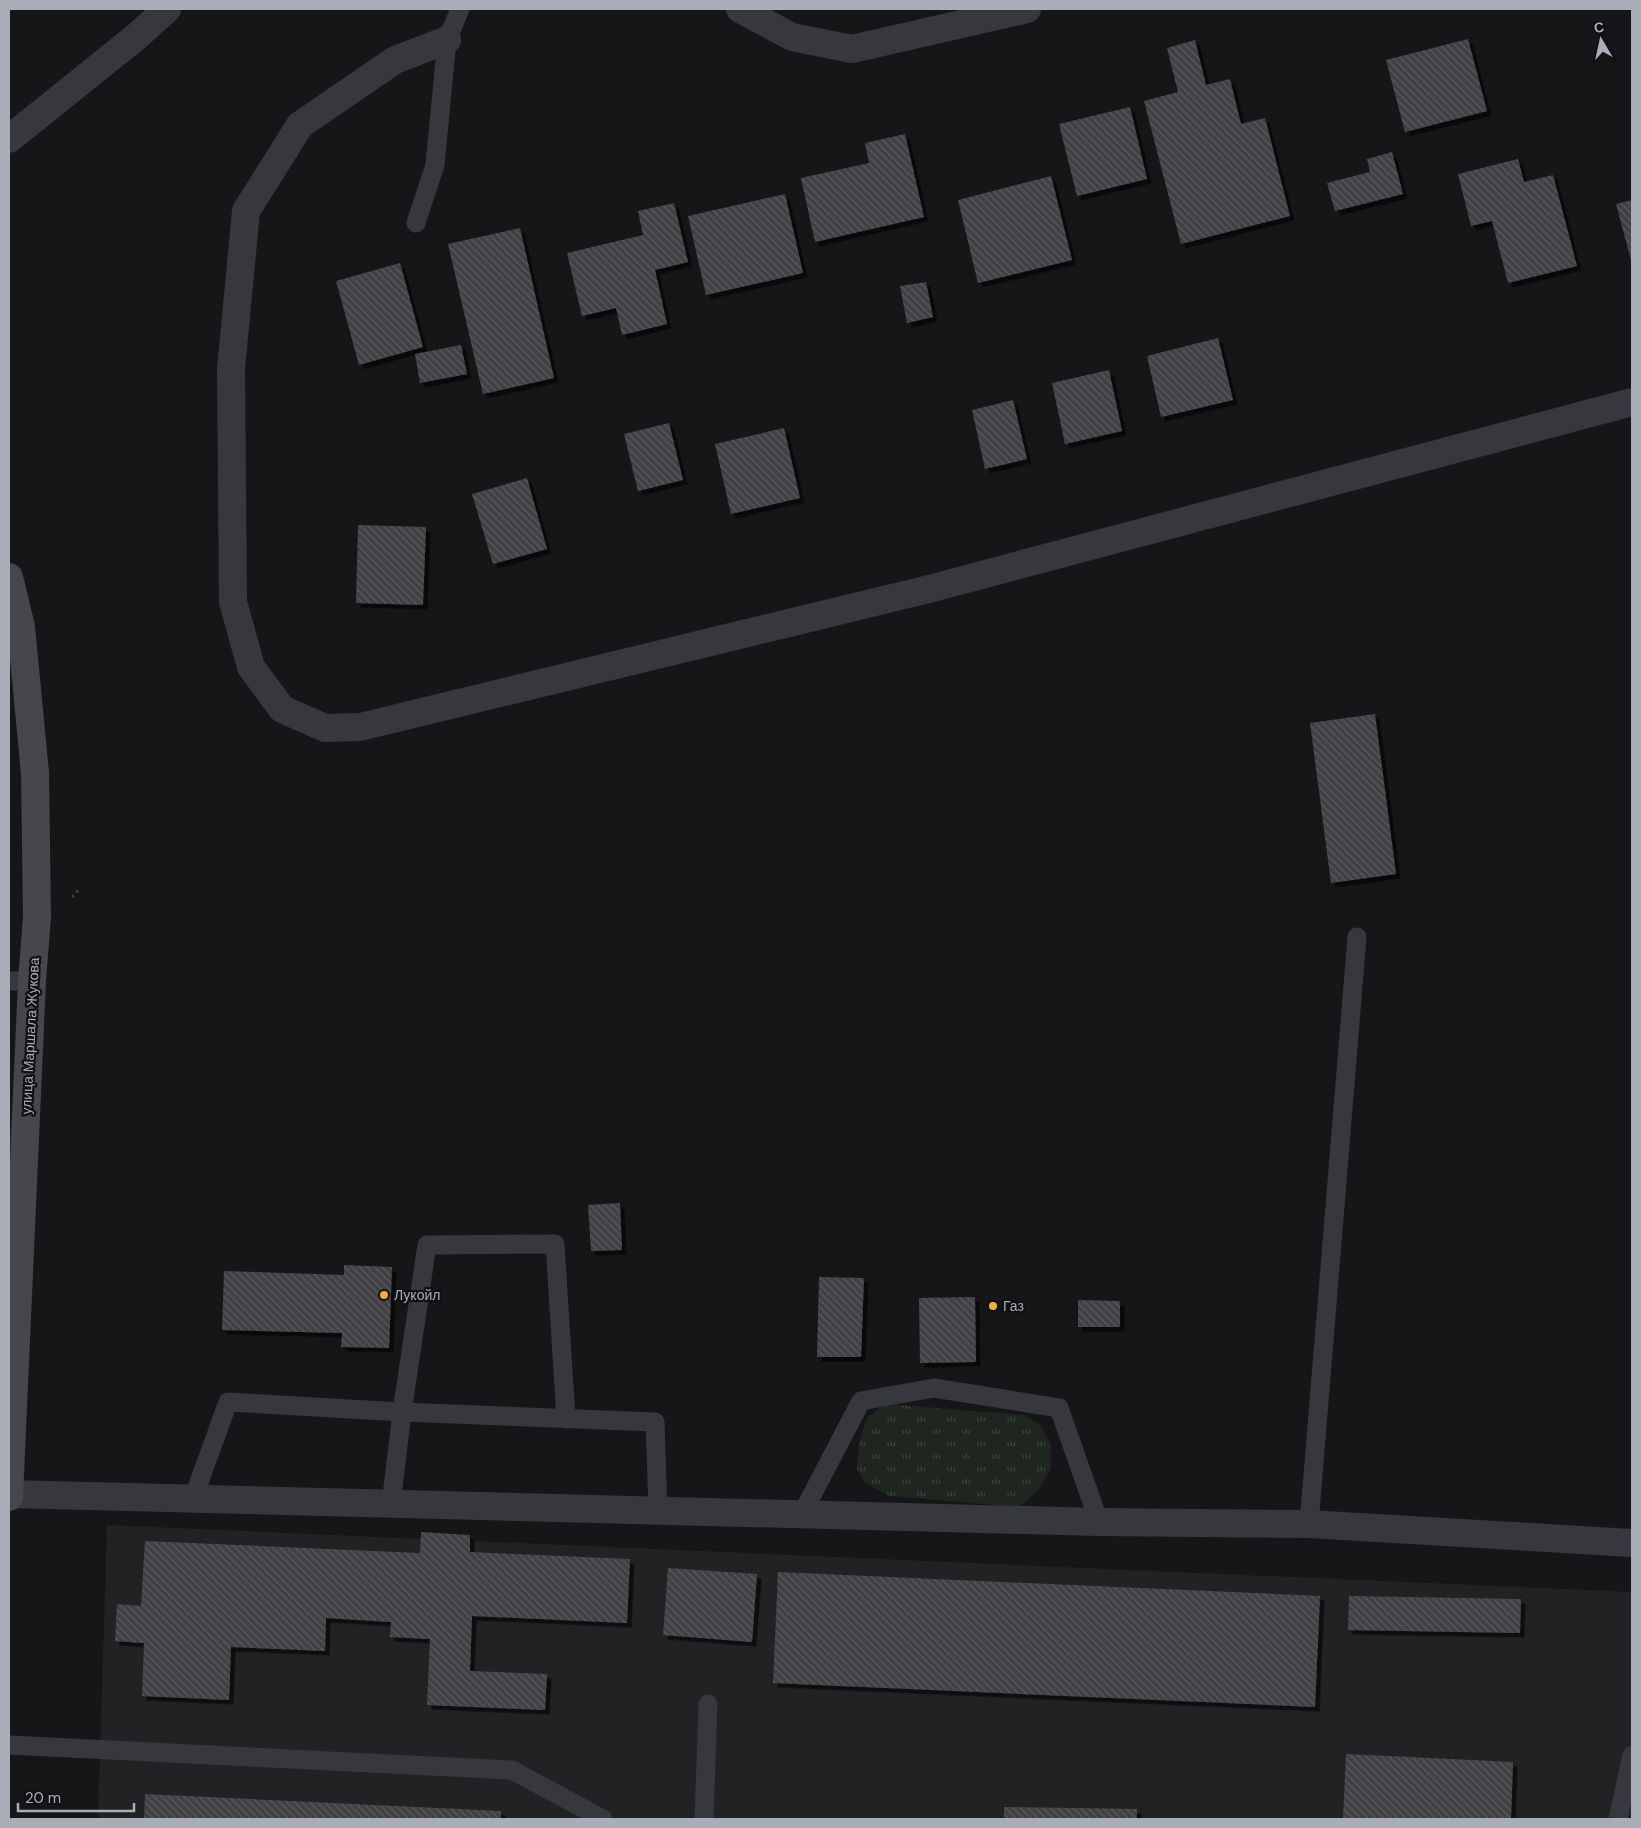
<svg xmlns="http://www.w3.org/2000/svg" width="1641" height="1828" font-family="'DM Sans',sans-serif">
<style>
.built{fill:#222225}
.grass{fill:url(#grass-tufts)}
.building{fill:url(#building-back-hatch);filter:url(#shadow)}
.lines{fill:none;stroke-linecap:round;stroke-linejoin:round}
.path{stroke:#3d3f44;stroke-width:3;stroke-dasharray:2.5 4;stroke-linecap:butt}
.lane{stroke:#37383d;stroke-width:19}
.street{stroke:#37383d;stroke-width:28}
.secondary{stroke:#45474d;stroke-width:28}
.poi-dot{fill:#f2b134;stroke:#111113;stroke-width:2}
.labels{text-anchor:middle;stroke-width:4.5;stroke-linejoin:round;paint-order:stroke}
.street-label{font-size:14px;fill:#a8adb8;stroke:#111113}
.poi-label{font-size:14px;fill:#a8adb8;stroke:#111113;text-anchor:start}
</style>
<defs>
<pattern id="grass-tufts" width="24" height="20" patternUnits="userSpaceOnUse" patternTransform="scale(1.25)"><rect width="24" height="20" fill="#1e261f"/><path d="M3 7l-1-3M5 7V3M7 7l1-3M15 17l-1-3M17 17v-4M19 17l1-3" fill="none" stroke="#3c433d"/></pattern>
<pattern id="building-back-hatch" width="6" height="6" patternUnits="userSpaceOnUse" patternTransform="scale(1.25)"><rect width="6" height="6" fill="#404145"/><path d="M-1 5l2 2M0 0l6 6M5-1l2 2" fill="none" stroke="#595a5e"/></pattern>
<filter id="shadow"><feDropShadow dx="4.5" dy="4.5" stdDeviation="0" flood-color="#0009"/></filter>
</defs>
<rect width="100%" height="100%" fill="#161618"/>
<path class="built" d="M107 1525 1632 1592V1819H98Z"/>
<path class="grass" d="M886 1404 1024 1415 1040 1425 1051 1444V1468L1039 1490 1019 1507 890 1496 865 1483 857 1469 859 1443 867 1418Z"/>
<g class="building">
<path d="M1468 39 1487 111 1405 132 1386 60Z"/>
<path d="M1195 40 1206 85 1230 79 1241 124 1265 118 1290 216 1181 244 1144 101 1178 92 1167 48Z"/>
<path d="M1130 107 1147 179 1077 196 1059 124Z"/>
<path d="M905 134 924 217 815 242 801 178 869 163 865 143Z"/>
<path d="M1392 152 1403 194 1335 211 1327 183 1370 172 1367 159Z"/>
<path d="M1518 159 1524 182 1553 175 1577 266 1508 283 1492 221 1471 226 1458 174Z"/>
<path d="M1051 176 1072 260 978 283 958 200Z"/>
<path d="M785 194 803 273 706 295 688 216Z"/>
<path d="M1632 200V264L1616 204Z"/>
<path d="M674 203 688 262 655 270 667 324 622 335 616 308 582 316 567 253 643 235 638 211Z"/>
<path d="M520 228 554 378 483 394 448 244Z"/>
<path d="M400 263 423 347 359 365 336 281Z"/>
<path d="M926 282 933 317 907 323 900 286Z"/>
<path d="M1218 338 1233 400 1161 417 1147 356Z"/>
<path d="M461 345 467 374 420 383 415 354Z"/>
<path d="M1109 370 1122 431 1065 444 1052 383Z"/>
<path d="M1013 400 1027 459 985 469 972 410Z"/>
<path d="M669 423 683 480 638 491 624 434Z"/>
<path d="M784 428 800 498 731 514 715 444Z"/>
<path d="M527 478 547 549 493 564 472 494Z"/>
<path d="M358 525 426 527 423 605 356 603Z"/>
<path d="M1375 714 1396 874 1331 883 1310 723Z"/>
<path d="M620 1203 622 1250 591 1251 588 1205Z"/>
<path d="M344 1265 392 1267 389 1348 341 1347 342 1333 222 1330 224 1271 344 1275Z"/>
<path d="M819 1277 864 1278 861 1357H817Z"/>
<path d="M975 1297 976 1362 920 1363 919 1298Z"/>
<path d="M1078 1300 1120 1301V1327H1078Z"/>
<path d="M421 1532 470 1535V1552L630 1559 627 1623 472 1616 470 1671 547 1674 545 1710 427 1705 430 1639 390 1637 391 1622 326 1618 325 1651 231 1647 229 1700 142 1696 144 1643 115 1641 117 1604 141 1606 145 1541 420 1553Z"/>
<path d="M668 1568 757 1574 752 1642 663 1635Z"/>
<path d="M778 1572 1320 1596 1315 1707 773 1683Z"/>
<path d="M1349 1596 1521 1599 1520 1633 1348 1630Z"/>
<path d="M1346 1754 1513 1762 1511 1819H1343Z"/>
<path d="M145 1794 501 1811V1819H144Z"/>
<path d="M1004 1807 1137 1809V1819H1004Z"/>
</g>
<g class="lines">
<path class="path" d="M72 897 80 888"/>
<g class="lane">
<path d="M416 223 435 165 447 40 460 9"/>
<path d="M9 981H32"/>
<path d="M193 1499 228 1402 402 1412 655 1422 658 1511"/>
<path d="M391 1504 402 1412 427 1245 555 1244 566 1419"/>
<path d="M802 1514 861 1401 934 1388 1059 1408 1099 1522"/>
<path d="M1309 1524 1357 937"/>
<path d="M9 1745 512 1770 603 1819"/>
<path d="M704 1819 708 1704"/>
<path d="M1618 1819 1632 1755"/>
</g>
<g class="street">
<path d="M740 9 792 37 852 49 1027 9"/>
<path d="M447 40 395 60 300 125 246 211 231 369 233 602 251 667 282 709 325 728 360 727 929 589 1632 402"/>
<path d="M9 139 136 37 167 9"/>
<path d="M9 1494 1099 1522 1309 1524 1632 1543"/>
</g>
<path class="secondary" d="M9 577 21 627 35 773 37 917 32 981 9 1497"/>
</g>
<g class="poi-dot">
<circle cx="384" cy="1295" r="5"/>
<circle cx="993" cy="1306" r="5"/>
</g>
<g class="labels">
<g class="street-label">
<text transform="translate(30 1036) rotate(-87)" y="5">улица Маршала Жукова</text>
</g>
<g class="poi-label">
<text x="394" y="1300">Лукойл</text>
<text x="1003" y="1311">Газ</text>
</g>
</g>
<rect width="1641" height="1828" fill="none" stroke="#a8adb8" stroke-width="20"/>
<g transform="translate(1601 40) rotate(351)" stroke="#111113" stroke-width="4" paint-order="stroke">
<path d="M0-4L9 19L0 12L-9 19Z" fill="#a8adb8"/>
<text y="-8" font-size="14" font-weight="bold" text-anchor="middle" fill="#a8adb8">С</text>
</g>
<path d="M18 1803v8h116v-8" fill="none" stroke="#a8adb8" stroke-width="2.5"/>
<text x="25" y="1803" font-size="15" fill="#a8adb8" stroke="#111113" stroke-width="4" paint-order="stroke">20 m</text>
</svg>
